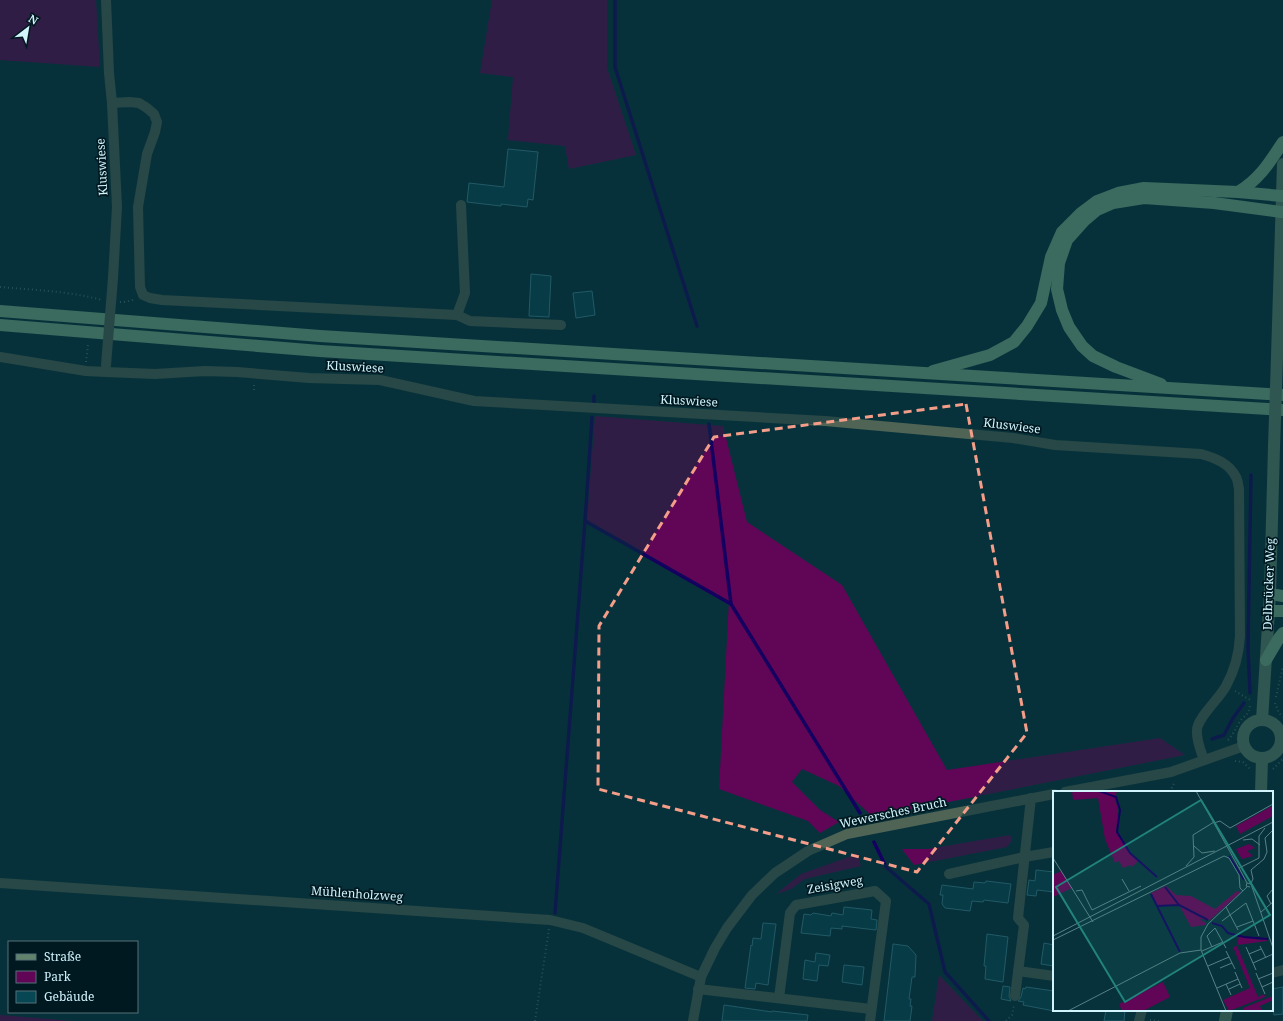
<svg xmlns="http://www.w3.org/2000/svg" width="1283" height="1021" font-family="'Noto Serif',serif">
<style>
.green{fill:#610556}
.lines{fill:none;stroke-linecap:round;stroke-linejoin:round}
.stream{stroke:#130060;stroke-width:3.5}
.building{fill:#074753;stroke:#408a9b}
.path{stroke:#4b737c;stroke-width:2;stroke-dasharray:1 3;stroke-linecap:butt}
.street{stroke:#4f6455;stroke-width:10}
.secondary{stroke:#61836c;stroke-width:12}
.highway{stroke:#7ab08c;stroke-width:12}
.street-bridge{stroke:#4f6455;stroke-width:10}
.secondary-bridge{stroke:#61836c;stroke-width:12}
.marked{fill:none;stroke:#f49e89;stroke-width:3;stroke-dasharray:8 5;stroke-linejoin:round}
.labels{text-anchor:middle;stroke-width:3.5;stroke-linejoin:round;paint-order:stroke}
.street-label{font-size:12px;fill:#d1f4fd;stroke:#001920}
.inset-river{fill:none;stroke:#130060;stroke-width:2}
.inset-road{fill:none;stroke:#588089;stroke-width:1}
.view{fill:#22837c;fill-opacity:0.15;stroke:#22837c;stroke-width:2}
.inset-edge{fill:none;stroke:#d1f4fd;stroke-width:2}
</style>
<rect width="100%" height="100%" fill="#08323b"/>
<g class="green">
<path d="M0 0H96L100 67 0 60Z"/>
<path d="M492 0H607V68L636 155 569 169 565 146 508 140 513 77 480 73Z"/>
<path d="M595 416 723 426 747 522 842 585 947 770 1160 738 1185 755 873 817 839 786 802 769 792 782 820 810 839 822 820 833 808 821 719 789 729 601 587 520Z"/>
<path d="M1010 835 1012 840 1007 847 914 865 902 849H928Z"/>
<path d="M857 854 861 866 805 879 791 889 776 894 801 874Z"/>
<path d="M939 975 983 1021H932Z"/>
<path d="M0 1015 73 1021H0Z"/>
</g>
<g class="lines">
<g class="stream">
<path d="M615 0V67L697 326"/>
<path d="M594 403V396"/>
<path d="M592 417 585 521 731 604"/>
<path d="M709 424 731 604 860 813"/>
<path d="M1250 693 1248 648 1251 475"/>
<path d="M1212 739 1224 735 1233 718 1244 703"/>
<path d="M874 842 886 867 929 904 945 972 989 1021"/>
<path d="M555 913 585 521"/>
</g>
</g>
<g class="building">
<path d="M508 149 538 152 533 200 528 199 527 207 501 204V206L467 202 469 183 504 187Z"/>
<path d="M531 274 551 276 549 317 529 316Z"/>
<path d="M592 291 595 315 576 318 573 293Z"/>
<path d="M1036 870 1054 872V892L1037 890 1036 896 1027 895 1029 880 1035 881Z"/>
<path d="M986 881 1011 884 1008 903 984 900 983 902 972 901 970 911 945 908 942 904 943 895H940L942 885 973 889 974 882 985 883Z"/>
<path d="M844 907 872 910 871 919 877 920 876 930 842 926V929L831 928 830 936 801 933 804 914 811 915 813 913 831 916 832 913 843 915Z"/>
<path d="M763 923 776 924 768 985 756 983 755 989 745 988 751 945 752 946 753 938 761 939Z"/>
<path d="M987 934 1008 937 1003 982 985 979 986 966H984Z"/>
<path d="M1044 943 1054 945V966L1041 964Z"/>
<path d="M893 944 908 946 916 955 915 977H912L909 999H911L910 1006H912L910 1021H884Z"/>
<path d="M816 953 830 955 828 966 819 965 817 981 803 979 805 960 815 962Z"/>
<path d="M844 965 864 967 862 985 842 982Z"/>
<path d="M1003 986 1010 987 1009 996 1011 1001 1001 999Z"/>
<path d="M1026 987 1054 991V1011L1023 1005 1024 1002 1018 1001 1021 997 1023 988 1025 989Z"/>
<path d="M1283 987V1014L1274 1015 1273 1010H1272V989Z"/>
<path d="M724 1005 772 1012V1011L808 1015 807 1021H722Z"/>
<path d="M1106 1010H1125L1124 1021H1104Z"/>
</g>
<g class="lines">
<g class="path">
<path d="M0 287C34 290 68 291 102 300"/>
<path d="M120 302H124L133 300"/>
<path d="M86 362 88 345"/>
<path d="M254 390V383"/>
<path d="M1235 691 1252 701"/>
<path d="M1276 697 1283 666"/>
<path d="M1275 703 1279 713 1283 717"/>
<path d="M1228 740C1233 735 1235 729 1239 723 1244 714 1249 717 1250 704"/>
<path d="M1235 761 1243 762 1250 769"/>
<path d="M1273 769 1283 759"/>
<path d="M1170 792 1175 781"/>
<path d="M1150 1020 1159 1021"/>
<path d="M535 1021 549 929"/>
<path d="M1006 1021 1012 1015 1014 1005"/>
</g>
<g class="street">
<path d="M106 0 109 73 112 103 117 207 113 278"/>
<path d="M112 103 129 102 139 103 147 108 154 114 157 122 155 132 147 154 138 207 140 287 143 295 150 298 162 300 457 315 470 321 561 325"/>
<path d="M457 315 465 293 461 205"/>
<path d="M0 357 86 371 106 372 155 374 205 371 237 372 309 378 380 380 474 401 825 421 1013 438 1055 445 1201 454C1215 458 1229 463 1236 477 1238 480 1238 485 1239 489L1240 636C1239 654 1235 670 1226 686 1220 698 1197 718 1197 730 1196 740 1201 751 1204 760"/>
<path d="M1281 738 1283 737"/>
<path d="M1065 792 1171 772 1244 746"/>
<path d="M949 874 1024 857 1054 852"/>
<path d="M0 883 550 920 583 928 701 977"/>
<path d="M1018 971 1054 976"/>
<path d="M1272 973 1283 970"/>
<path d="M698 989 871 1009"/>
<path d="M1015 996 1024 925 1018 918 1031 798"/>
<path d="M779 998 790 913 796 905 875 891 886 901 870 1021"/>
<path d="M693 1021 701 977 715 948 727 928 752 895 775 873 808 851 847 834 1054 794"/>
<path d="M1139 1021 1142 1010"/>
</g>
<g class="secondary">
<path d="M1277 357 1283 164"/>
<circle cx="1262" cy="739" r="19"/>
<path d="M1262 720 1270 594 1274 447"/>
<path d="M1261 792 1262 759"/>
<path d="M1225 1021 1227 1010"/>
</g>
<g class="highway">
<path d="M1238 192C1259 180 1270 162 1283 142"/>
<path d="M0 311 320 336 1283 395"/>
<path d="M0 325 320 351 1283 410"/>
<path d="M933 371 990 355 1014 342 1027 326 1041 303 1051 257 1062 232 1081 213 1097 201 1118 193 1144 188 1238 192 1282 196"/>
<path d="M1161 384 1116 367 1093 356 1082 346 1069 327 1062 310 1057 289 1059 263 1067 240 1084 221 1097 210 1113 203 1144 198 1214 203 1281 212"/>
<path d="M1270 594 1283 596"/>
<path d="M1269 611H1283"/>
<path d="M1266 660 1279 638 1283 633"/>
</g>
<path class="street-bridge" d="M106 365 113 278"/>
<path class="secondary-bridge" d="M1274 447 1277 357"/>
</g>
<path d="M0 0H1283V1021H0ZM966 404 1027 733 917 872 598 789 599 626 714 437Z" fill="#08323b" fill-opacity=".55" fill-rule="evenodd"/>
<path class="marked" d="M966 404 1027 733 917 872 598 789 599 626 714 437Z"/>
<g class="labels">
<g class="street-label">
<text transform="translate(102 167) rotate(-93)" y="4">Kluswiese</text>
<text transform="translate(355 367) rotate(3)" y="4">Kluswiese</text>
<text transform="translate(689 401) rotate(3)" y="4">Kluswiese</text>
<text transform="translate(1012 426) rotate(7)" y="4">Kluswiese</text>
<text transform="translate(1269 584) rotate(-88)" y="4">Delbrücker Weg</text>
<text transform="translate(893 813) rotate(-12)" y="4">Wewersches Bruch</text>
<text transform="translate(835 885) rotate(-10)" y="4">Zeisigweg</text>
<text transform="translate(357 894) rotate(4)" y="4">Mühlenholzweg</text>
</g>
</g>
<g transform="translate(1053 791)">
<rect width="220" height="220" fill="#08323b"/>
<path d="M19 0H64L62 7 65 19 63 41 76 62 85 70 79 76 77 74 70 77 66 70 62 72 52 48 45 7 20 9ZM219 15 220 25 187 43 183 35ZM196 53 202 57 194 60 200 65 189 68 183 58ZM8 80 19 97 0 106V84ZM113 95 123 104 138 105 162 118 184 100 188 101 157 129 146 128 153 132 152 134 138 136 126 114 104 115 98 102ZM186 145 207 149 213 146 214 150 184 154ZM184 155 205 206 211 203 212 206 176 220 170 209 197 197 180 156ZM110 191 117 206 90 220H69L66 213ZM220 205V209L207 215 209 220H191L190 217Z" fill="#610556"/>
<path class="inset-river" d="M46 0 63 6 67 19 64 41 77 62 104 86M176 65 191 89M112 96 126 114 155 129M98 103 104 115 126 114M104 115 127 161M159 132 169 135 175 142 191 146 215 148"/>
<path class="inset-road" d="M143 0 186 77 194 92 193 95 197 96M161 32 167 30 177 37 220 13M190 49 199 48 207 54M141 55 149 62 162 60M0 67 40 131M133 75 141 66 140 44 161 31M186 77 206 67V45L212 37M69 88 76 100M194 92 198 93 220 157M198 92 200 88 198 79 211 68 214 61 212 47 220 39M23 100 29 99 39 119 88 95M218 113 214 105 220 98M173 116 185 139M208 121 220 111M169 130 193 112 206 145M184 136 200 130M0 145 220 31M0 149 171 65 176 67 186 84 187 97 190 100M207 155 213 167M159 156 154 145 162 137 173 157M193 156 203 179M149 160 170 151M173 160 182 178M196 163 208 158M200 172 220 163M155 175 176 166M167 177 179 172M182 181 189 197M203 182 212 203M205 188 220 182M173 193 178 204M209 196 220 191M164 197 185 188M176 198 187 193M15 220 127 162 148 159M173 220 148 159V146L155 133 194 96"/>
<path class="view" d="M148 9 217 124 72 211 3 96Z"/>
<rect width="220" height="220" class="inset-edge"/>
</g>
<rect x="8" y="941" width="130" height="72" fill="#001920" stroke="#547178"/>
<rect x="16" y="954" width="20" height="6" fill="#61836c" stroke="#547178"/>
<text x="44" y="961" font-size="12" fill="#d1f4fd">Straße</text>
<rect x="16" y="971" width="20" height="12" fill="#610556" stroke="#547178"/>
<text x="44" y="981" font-size="12" fill="#d1f4fd">Park</text>
<rect x="16" y="991" width="20" height="12" fill="#074753" stroke="#547178"/>
<text x="44" y="1001" font-size="12" fill="#d1f4fd">Gebäude</text>
<g transform="translate(28 28) rotate(31)" stroke="#001920" stroke-width="3" paint-order="stroke">
<path d="M0-3L7 15L0 10L-7 15Z" fill="#d1f4fd"/>
<text y="-6" font-size="11" font-weight="bold" text-anchor="middle" fill="#d1f4fd">N</text>
</g>
</svg>
